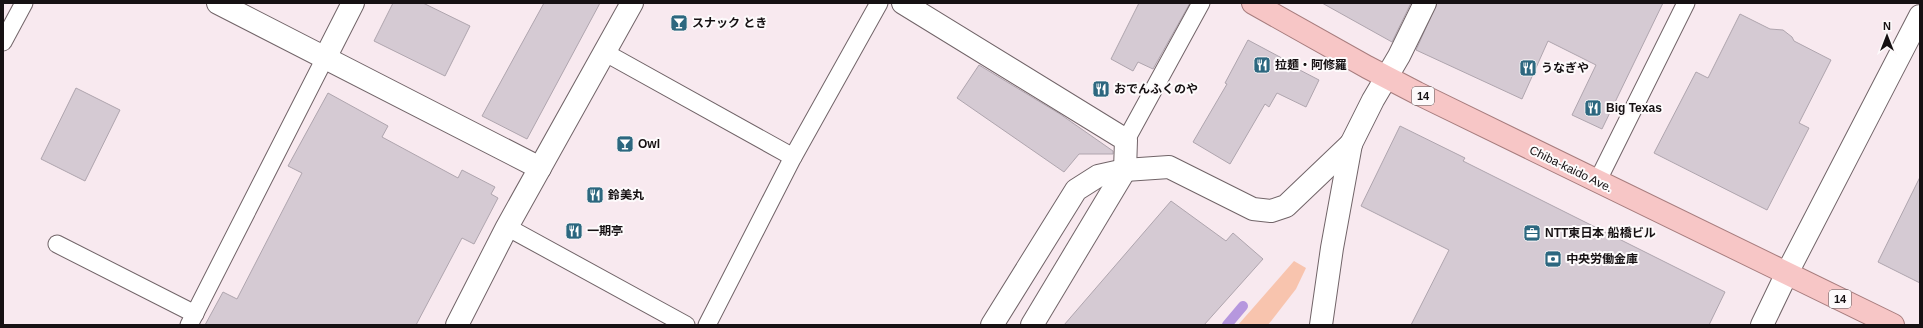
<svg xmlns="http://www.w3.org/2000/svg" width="1923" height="328" font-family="Helvetica,'Noto Sans JP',sans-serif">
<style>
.green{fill:#f8c4ae}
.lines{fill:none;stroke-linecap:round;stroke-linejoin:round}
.stream{stroke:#b697de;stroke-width:10}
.building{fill:#d5cad3;stroke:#afa5ae}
.service-casing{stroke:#716468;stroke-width:19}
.pedestrian-casing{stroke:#716468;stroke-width:24}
.minor-casing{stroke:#716468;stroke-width:24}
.tertiary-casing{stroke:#716468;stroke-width:24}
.trunk-casing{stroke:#a77d7e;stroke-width:24}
.service{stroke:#fff;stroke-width:17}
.pedestrian{stroke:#fff;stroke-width:22}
.minor{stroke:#fff;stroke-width:22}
.tertiary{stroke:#fff;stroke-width:22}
.trunk{stroke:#f7c6c6;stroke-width:22}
.labels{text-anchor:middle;stroke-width:4;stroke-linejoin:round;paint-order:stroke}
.shield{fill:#fdfafb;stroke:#5b5759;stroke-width:1}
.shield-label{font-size:11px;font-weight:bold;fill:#161113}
.poi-label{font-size:12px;font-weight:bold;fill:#161113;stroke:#fdfafb;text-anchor:start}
.street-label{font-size:12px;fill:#161113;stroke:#fdfafb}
</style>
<rect width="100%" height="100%" fill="#f8e9ef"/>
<path class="green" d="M1294 261 1306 268 1296 289 1268 325H1238Z"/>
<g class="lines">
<path class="stream" d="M1227 325 1243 306"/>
</g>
<g class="building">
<path d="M393 3H423L470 26 445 76 374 41Z"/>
<path d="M544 3H600L527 139 482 116Z"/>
<path d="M1139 3H1190L1153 69 1138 62 1133 71 1111 59Z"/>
<path d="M1322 3H1411L1392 42Z"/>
<path d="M1437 3H1663L1602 129 1572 115 1596 65 1548 41 1522 99 1416 50Z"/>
<path d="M1740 14 1770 29 1783 30 1792 37 1794 41 1831 60 1799 123 1809 128 1767 210 1654 153 1696 72 1708 78Z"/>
<path d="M1248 40 1293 64 1292 66 1319 80 1306 107 1277 93 1269 107 1265 104 1230 164 1193 142 1227 84 1225 83Z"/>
<path d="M979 65 1060 114 1113 151V154H1079L1064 172 957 98Z"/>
<path d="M76 88 120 110 85 181 41 159Z"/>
<path d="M328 93 388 126 382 137 458 178 462 170 495 187 491 194 498 198 474 244 462 238 416 325H205L223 292 237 299 302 173 288 166Z"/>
<path d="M1400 126 1465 158 1463 161 1725 292 1709 325H1411L1449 250 1361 206Z"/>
<path d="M1920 177V283L1878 262Z"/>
<path d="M1171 201 1226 241 1233 233 1263 259 1204 325H1064Z"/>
</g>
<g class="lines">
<g class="service-casing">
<g id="service">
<path d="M3 42 24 3"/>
<path d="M604 52 793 157"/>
<path d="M1126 140 1201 3"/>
<path d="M1597 182 1686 3"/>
<path d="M507 227 686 325"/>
<path d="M57 244 195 314"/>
<path d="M189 325 325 58"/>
<path d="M707 325 793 157 879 3"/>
</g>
</g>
<g class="pedestrian-casing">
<path id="pedestrian" d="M1032 325 1125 170"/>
</g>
<g class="minor-casing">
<g id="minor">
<path d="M218 3 540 168"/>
<path d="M903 3 1126 140 1125 170"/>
<path d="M325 58 353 3"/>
<path d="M992 325 1076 190 1098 176 1125 170 1169 167 1253 209 1271 211 1286 206 1351 144"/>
<path d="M1321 325 1332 248 1351 144"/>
<path d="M1762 325 1787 273 1920 16"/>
</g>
</g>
<g class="tertiary-casing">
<g id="tertiary">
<path d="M1351 144 1373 100 1399 56 1425 3"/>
<path d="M457 325 507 227 632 3"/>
</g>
</g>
<g class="trunk-casing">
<path id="trunk" d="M1253 3 1367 67 1417 93 1893 325"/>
</g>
<use href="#service" class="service"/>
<use href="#pedestrian" class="pedestrian"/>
<use href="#minor" class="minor"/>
<use href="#tertiary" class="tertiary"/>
<use href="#trunk" class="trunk"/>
</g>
<defs>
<g id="bar-square" transform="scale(0.9)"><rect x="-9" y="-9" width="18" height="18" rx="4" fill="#2c677f" stroke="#fdfafb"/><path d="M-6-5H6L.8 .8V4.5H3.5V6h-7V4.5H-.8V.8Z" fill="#fff"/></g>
<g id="restaurant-square" transform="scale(0.9)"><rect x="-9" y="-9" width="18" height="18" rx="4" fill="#2c677f" stroke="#fdfafb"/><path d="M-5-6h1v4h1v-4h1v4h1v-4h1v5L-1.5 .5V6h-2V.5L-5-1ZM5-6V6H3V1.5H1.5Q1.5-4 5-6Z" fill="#fff"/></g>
<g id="office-square" transform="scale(0.9)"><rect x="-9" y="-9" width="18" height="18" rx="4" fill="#2c677f" stroke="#fdfafb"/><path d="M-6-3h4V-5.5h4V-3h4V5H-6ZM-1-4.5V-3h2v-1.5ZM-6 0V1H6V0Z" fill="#fff"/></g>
<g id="bank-square" transform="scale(0.9)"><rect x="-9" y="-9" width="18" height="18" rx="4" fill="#2c677f" stroke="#fdfafb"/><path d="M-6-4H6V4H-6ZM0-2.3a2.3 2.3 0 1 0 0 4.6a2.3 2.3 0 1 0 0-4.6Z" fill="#fff"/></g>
</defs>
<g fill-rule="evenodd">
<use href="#bar-square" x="679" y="23"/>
<use href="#restaurant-square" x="1262" y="65"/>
<use href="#restaurant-square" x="1528" y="68"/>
<use href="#restaurant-square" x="1101" y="89"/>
<use href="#restaurant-square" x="1593" y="108"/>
<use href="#bar-square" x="625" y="144"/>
<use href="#restaurant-square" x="595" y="195"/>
<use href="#restaurant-square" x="574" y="231"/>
<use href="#office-square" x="1532" y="233"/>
<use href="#bank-square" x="1553" y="259"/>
</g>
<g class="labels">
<g class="shield">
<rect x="1412" y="87" width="22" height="18" rx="3"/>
<rect x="1829" y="290" width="22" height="18" rx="3"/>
</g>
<g class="shield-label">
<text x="1423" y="100">14</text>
<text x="1840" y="303">14</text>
</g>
<g class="poi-label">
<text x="692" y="27">スナック とき</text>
<text x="1275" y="69">拉麺・阿修羅</text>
<text x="1541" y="72">うなぎや</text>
<text x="1114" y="93">おでんふくのや</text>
<text x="1606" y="112">Big Texas</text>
<text x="638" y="148">Owl</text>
<text x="608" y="199">鈴美丸</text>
<text x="587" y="235">一期亭</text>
<text x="1545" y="237">NTT東日本 船橋ビル</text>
<text x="1566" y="263">中央労働金庫</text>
</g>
<g class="street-label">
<text transform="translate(1571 169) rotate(26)" y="4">Chiba-kaido Ave.</text>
</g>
</g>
<rect width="1923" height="328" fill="none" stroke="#161113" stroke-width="8"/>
<g transform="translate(1887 36)" stroke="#fdfafb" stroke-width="3" paint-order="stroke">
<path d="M0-3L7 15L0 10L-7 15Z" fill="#161113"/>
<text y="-6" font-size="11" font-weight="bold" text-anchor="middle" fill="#161113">N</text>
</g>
</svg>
